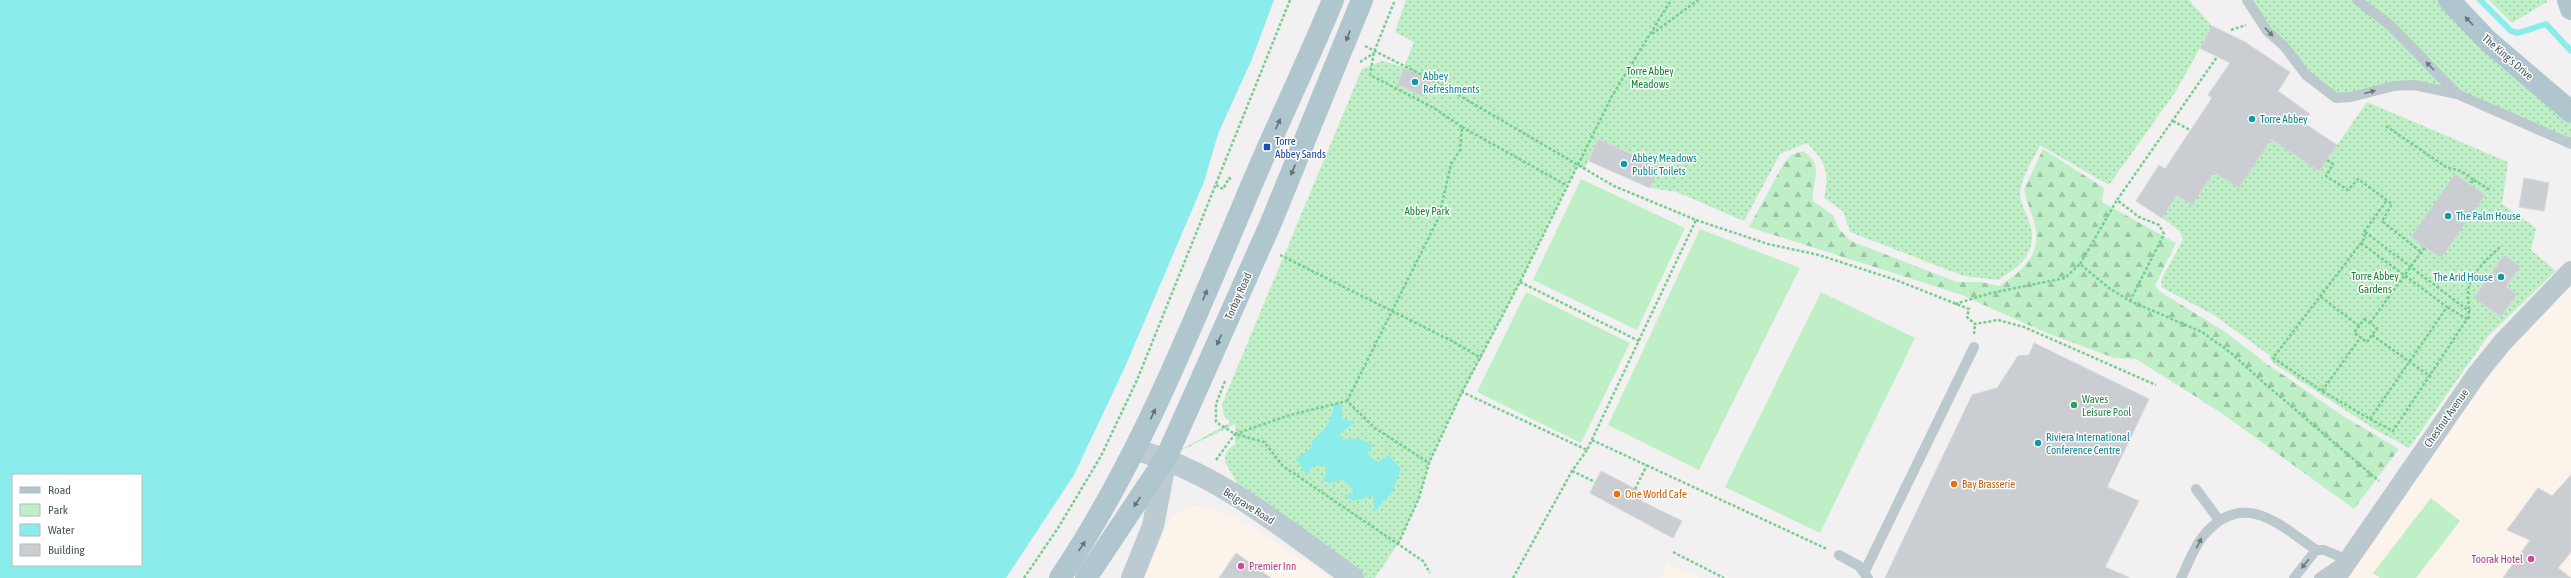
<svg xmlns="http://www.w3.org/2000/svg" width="2571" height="578" font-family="'Asap Condensed',sans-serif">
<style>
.commercial{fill:#fcf3ea}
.green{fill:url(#green-dots)}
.forest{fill:url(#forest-firs)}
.pitch{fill:#beefc7}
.water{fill:#8becec;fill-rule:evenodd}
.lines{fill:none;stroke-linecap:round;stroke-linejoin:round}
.stream{stroke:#8becec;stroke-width:6}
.building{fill:#caced2;stroke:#d4d7db}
.path{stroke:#76ce90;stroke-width:2.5;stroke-dasharray:3 2;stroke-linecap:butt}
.lane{stroke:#bbc8cd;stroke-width:10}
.street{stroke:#bbc8cd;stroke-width:20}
.secondary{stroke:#bbcbd1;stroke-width:22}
.primary{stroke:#afc6ce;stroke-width:22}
.oneway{fill:#627479}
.oneway2{fill:#6a7a7f}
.culture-dot{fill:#0f9aa8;stroke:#fff;stroke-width:1.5}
.transit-dot{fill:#1a4fb4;stroke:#fff;stroke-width:1.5}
.leisure-dot{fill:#2e9e5b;stroke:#fff;stroke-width:1.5}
.food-dot{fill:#e8710a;stroke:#fff;stroke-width:1.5}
.hotel-dot{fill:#d1479c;stroke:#fff;stroke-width:1.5}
.labels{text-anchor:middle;stroke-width:3;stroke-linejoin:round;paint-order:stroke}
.street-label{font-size:11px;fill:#48585d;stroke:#fff}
.park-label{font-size:11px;fill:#178035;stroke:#fff}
.culture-label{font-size:11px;fill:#0d838f;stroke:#fff;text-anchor:start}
.transit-label{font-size:11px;fill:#164399;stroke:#fff;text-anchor:start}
.leisure-label{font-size:11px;fill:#27864d;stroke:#fff;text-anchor:start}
.food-label{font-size:11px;fill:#c56008;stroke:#fff;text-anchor:start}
.hotel-label{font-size:11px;fill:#b23c85;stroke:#fff;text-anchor:end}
</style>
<defs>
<pattern id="green-dots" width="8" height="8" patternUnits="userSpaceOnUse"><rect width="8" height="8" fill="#beefc7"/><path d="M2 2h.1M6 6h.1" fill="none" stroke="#9cc4a5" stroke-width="1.8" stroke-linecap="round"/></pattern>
<pattern id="forest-firs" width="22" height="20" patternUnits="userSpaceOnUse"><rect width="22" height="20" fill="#beefc7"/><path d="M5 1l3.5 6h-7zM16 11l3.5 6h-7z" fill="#9cc4a5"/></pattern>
</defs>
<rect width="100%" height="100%" fill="#f2f0f0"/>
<g class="commercial">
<path d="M2571 286V578H2348L2483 384 2521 335Z"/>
<path d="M1201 505 1240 520 1331 578H1144L1161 535 1172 518 1184 509Z"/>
<path d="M1667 563 1699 578H1661Z"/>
</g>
<g class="green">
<path d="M1406 0H2189L2212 26 2176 91 2109 185 2040 145C2034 158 2024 173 2021 187 2018 197 2023 207 2027 216 2041 249 2024 264 1998 280L1964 276 1850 232 1843 211 1824 198C1830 172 1826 162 1807 143L1780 154 1744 221 1677 192 1650 188 1660 167 1598 140 1584 170 1577 166 1520 282 1450 417 1429 463 1419 498 1398 544 1375 578H1353L1250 505 1225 462C1225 453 1227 449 1235 444V424L1166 458 1231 422 1224 416 1222 404 1362 69 1382 61 1404 67 1414 42 1395 32Z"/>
<path d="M2247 0H2449L2571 112V144L2474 101 2414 85 2351 97 2322 89Z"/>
<path d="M2489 0H2546L2547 2 2512 23Z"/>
<path d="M2367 102 2508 162 2502 204 2536 228 2531 250 2556 271 2488 336 2409 448 2376 430 2273 363 2269 355 2214 315 2161 287 2162 278 2183 240 2180 231 2162 218 2177 195 2214 172 2239 188 2271 139 2319 171Z"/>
</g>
<path class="forest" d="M2043 149 2104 188 2102 202 2176 243 2155 286 2162 293 2224 331 2267 364 2343 416 2399 449 2354 509 2220 412 2136 359 2114 358 2042 331 1962 295 1749 227 1784 163 1791 155 1803 151C1826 165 1811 182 1813 201L1833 215 1839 229 1851 241 1957 282H1981L1999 286C2024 270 2043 254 2034 222 2031 210 2026 201 2024 189Z"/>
<g class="pitch">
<path d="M1581 179 1685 228 1637 330 1533 280Z"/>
<path d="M1700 229 1800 268 1699 470 1608 425Z"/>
<path d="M1526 292 1630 343 1581 443 1477 392Z"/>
<path d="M1821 292 1915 338 1820 533 1725 487Z"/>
<path d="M2431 498 2460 521 2416 578H2380L2373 573Z"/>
</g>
<g class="water">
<path d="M0 0H1274L1252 59 1218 134 1204 182 1125 367 1074 475 1006 578H0ZM13 475H141V565H13Z"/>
<path d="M1335 402 1341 405 1343 419 1355 422 1339 434 1343 440 1358 438 1373 445 1367 454 1378 462 1388 455 1401 469 1392 492 1374 512 1373 496 1354 501 1345 496 1355 491 1342 479 1332 483 1323 481 1326 473 1325 466H1313L1307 475 1296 459 1311 448 1313 440C1327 429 1331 420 1335 402Z"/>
</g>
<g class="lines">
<path class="stream" d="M2480 0 2511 31 2518 33 2546 24 2571 51"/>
</g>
<g class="building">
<path d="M2212 26 2245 42 2290 72 2278 91 2310 114 2304 123 2337 145 2319 171 2271 139 2239 188 2214 172 2192 205 2177 195 2162 218 2136 201 2159 165 2165 169 2212 98 2208 95 2230 63 2200 48Z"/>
<path d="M1404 68 1432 80 1424 97 1398 84Z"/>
<path d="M1598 139 1660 167 1650 188 1589 161Z"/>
<path d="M2455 174 2485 195 2441 258 2411 237Z"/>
<path d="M2524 178 2549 183 2544 211 2519 207Z"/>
<path d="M2504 255 2520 266 2506 287 2517 294 2501 317 2474 298Z"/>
<path d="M2034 343 2149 399 2107 487 2139 501 2105 567 2130 578H1885L1972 395 1997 388 2018 356 2029 355Z"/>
<path d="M1601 471 1645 494 1641 501 1682 521 1673 538 1590 493Z"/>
<path d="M2571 475V552L2558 568 2571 578H2503L2530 540 2507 530 2538 488 2552 496Z"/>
<path d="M1236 553 1271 578H1219Z"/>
</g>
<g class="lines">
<g class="path">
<path d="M2231 30 2246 25"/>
<path d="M1652 34 1698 0"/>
<path d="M1365 46 1438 83 1614 186 1696 220 1587 450 1462 392"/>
<path d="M1360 62 1374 53"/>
<path d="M2173 121 2190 130"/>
<path d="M2386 126 2446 167 2461 171 2474 180 2470 184"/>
<path d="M1462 127 1566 185"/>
<path d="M2327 160 2333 164 2326 176 2348 190 2358 179 2392 204 2382 221 2421 252"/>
<path d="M2474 180 2490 190"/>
<path d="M1216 185 1223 189 1229 178 1232 180"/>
<path d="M1696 220 1768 244 1819 255 1896 280 1969 309 1967 317 1975 324 1998 320 2024 327 2156 385"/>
<path d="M2365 232 2470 312"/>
<path d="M2361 243 2447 307 2370 419 2322 391 2273 358 2361 243 2365 237 2364 232 2387 200"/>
<path d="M1280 255 1452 341 1481 358"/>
<path d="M2080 264 2117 200"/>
<path d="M1520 282 1639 341"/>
<path d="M2321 297 2359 326"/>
<path d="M2130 301 2164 234 2159 225 2139 217 2117 200 2217 57"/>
<path d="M1955 304 1991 293 2065 278 2080 264 2109 288 2130 301 2202 332 2231 353 2264 383 2379 481"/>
<path d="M2364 319 2377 328 2367 342 2354 333Z"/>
<path d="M2468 319C2470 310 2468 303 2468 294 2468 275 2488 258 2501 246"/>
<path d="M2370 323 2425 247"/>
<path d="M1974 334 1975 324"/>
<path d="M2372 335 2431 377"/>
<path d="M1225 381 1216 404V422L1235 434 1290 415 1347 401 1375 428 1429 463"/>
<path d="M2322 391 2361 337"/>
<path d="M1347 401 1439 217 1451 164 1460 150 1462 127 1434 108 1370 75 1374 52 1395 0"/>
<path d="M2370 419 2393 431 2467 319 2447 307"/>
<path d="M1592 440 1827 549"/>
<path d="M1216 460 1235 434 1264 442 1283 466 1423 561 1430 573"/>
<path d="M1572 471 1595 482"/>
<path d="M1635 489 1647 465"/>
<path d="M1398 544 1419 498 1429 463 1462 392 1520 282 1612 96 1671 0"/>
<path d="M1673 552 1724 578"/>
<path d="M1024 578 1058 528 1101 456 1137 380 1290 0"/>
<path d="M1513 578 1572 471 1587 450"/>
</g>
<g class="lane">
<path d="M2247 0 2267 31 2284 46 2306 75 2336 98 2351 97 2394 86 2414 85 2457 94 2571 144"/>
<path d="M2357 0 2390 25 2457 94"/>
<path d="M2196 489 2219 520"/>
<path d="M1839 555 1859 566 1868 578"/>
<path d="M1864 573 1974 347"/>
<path d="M2181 578C2188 565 2194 546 2204 535 2243 489 2279 524 2316 550H2324L2348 560"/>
<path d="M2294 578 2316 550"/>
<path d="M2319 578 2341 563"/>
</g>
<path class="street" d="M2336 578 2477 374 2502 343 2571 271"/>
<g class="secondary">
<path d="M1136 450C1217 472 1286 530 1353 578"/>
<path d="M1132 578 1153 526 1166 458"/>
</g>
<g class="primary">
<path d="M2449 0 2487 40 2571 112"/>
<path d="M2568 0 2571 9"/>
<path d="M1060 578C1138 462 1189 332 1244 203 1272 135 1305 68 1333 0"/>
<path d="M1086 578 1166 458 1270 225 1362 0"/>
</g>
</g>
<defs><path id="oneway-solid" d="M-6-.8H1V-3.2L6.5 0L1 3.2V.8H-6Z"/></defs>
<g class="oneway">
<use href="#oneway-solid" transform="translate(2469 21) rotate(-134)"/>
<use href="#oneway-solid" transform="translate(1348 36) rotate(111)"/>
<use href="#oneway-solid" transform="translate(1278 124) rotate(-65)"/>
<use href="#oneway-solid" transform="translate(1293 170) rotate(113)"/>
<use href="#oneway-solid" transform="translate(1205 295) rotate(-68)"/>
<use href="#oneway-solid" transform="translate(1219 340) rotate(114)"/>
<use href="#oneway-solid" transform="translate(1153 414) rotate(-65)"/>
<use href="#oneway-solid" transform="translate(1137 502) rotate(124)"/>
<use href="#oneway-solid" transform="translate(1082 546) rotate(-56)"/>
</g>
<g class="oneway2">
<use href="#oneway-solid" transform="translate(2269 32) rotate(46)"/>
<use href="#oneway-solid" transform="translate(2430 66) rotate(-134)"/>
<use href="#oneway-solid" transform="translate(2370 92) rotate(-15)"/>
<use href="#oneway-solid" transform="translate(2199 543) rotate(-64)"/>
<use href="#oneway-solid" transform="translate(2305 564) rotate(129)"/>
</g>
<g class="culture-dot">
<circle cx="1415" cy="82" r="4"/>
<circle cx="2252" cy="119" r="4"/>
<circle cx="1624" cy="164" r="4"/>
<circle cx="2448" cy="216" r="4"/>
<circle cx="2501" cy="277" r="4"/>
<circle cx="2038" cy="443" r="4"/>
</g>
<rect class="transit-dot" x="1263" y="143" width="8" height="8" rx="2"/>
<circle class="leisure-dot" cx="2074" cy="405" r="4"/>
<g class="food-dot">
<circle cx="1954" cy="484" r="4"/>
<circle cx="1617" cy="494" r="4"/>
</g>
<g class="hotel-dot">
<circle cx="2531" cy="559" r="4"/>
<circle cx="1241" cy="566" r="4"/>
</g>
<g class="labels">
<g class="street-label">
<text transform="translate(2508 57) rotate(41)" y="4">The King's Drive</text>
<text transform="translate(1238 296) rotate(-66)" y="4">Torbay Road</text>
<text transform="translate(2446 418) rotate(-55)" y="4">Chestnut Avenue</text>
<text transform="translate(1249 506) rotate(32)" y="4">Belgrave Road</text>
</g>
<g class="park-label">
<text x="1650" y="75">Torre Abbey<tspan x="1650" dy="13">Meadows</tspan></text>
<text x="1427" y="215">Abbey Park</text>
<text x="2375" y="280">Torre Abbey<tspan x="2375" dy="13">Gardens</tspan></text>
</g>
<g class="culture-label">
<text x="1423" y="80">Abbey<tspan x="1423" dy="13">Refreshments</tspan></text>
<text x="2260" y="123">Torre Abbey</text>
<text x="1632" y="162">Abbey Meadows<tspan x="1632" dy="13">Public Toilets</tspan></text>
<text x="2456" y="220">The Palm House</text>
<text x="2493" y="281" text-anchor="end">The Arid House</text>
<text x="2046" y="441">Riviera International<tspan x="2046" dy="13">Conference Centre</tspan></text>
</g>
<g class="transit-label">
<text x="1275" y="145">Torre<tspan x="1275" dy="13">Abbey Sands</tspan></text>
</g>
<g class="leisure-label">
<text x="2082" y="403">Waves<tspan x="2082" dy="13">Leisure Pool</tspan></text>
</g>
<g class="food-label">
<text x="1962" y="488">Bay Brasserie</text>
<text x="1625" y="498">One World Cafe</text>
</g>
<g class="hotel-label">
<text x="2523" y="563">Toorak Hotel</text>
<text x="1249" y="570" text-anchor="start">Premier Inn</text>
</g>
</g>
<rect x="12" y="474" width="130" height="92" fill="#ffffff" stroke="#b6bcbe"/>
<rect x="20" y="487" width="20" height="6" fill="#afc6ce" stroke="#b6bcbe"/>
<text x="48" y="494" font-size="12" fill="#48585d">Road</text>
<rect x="20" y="504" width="20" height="12" fill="#beefc7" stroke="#b6bcbe"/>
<text x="48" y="514" font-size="12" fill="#48585d">Park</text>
<rect x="20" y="524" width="20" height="12" fill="#8becec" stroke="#b6bcbe"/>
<text x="48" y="534" font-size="12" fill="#48585d">Water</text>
<rect x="20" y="544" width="20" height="12" fill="#caced2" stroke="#b6bcbe"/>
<text x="48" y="554" font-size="12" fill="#48585d">Building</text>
</svg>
